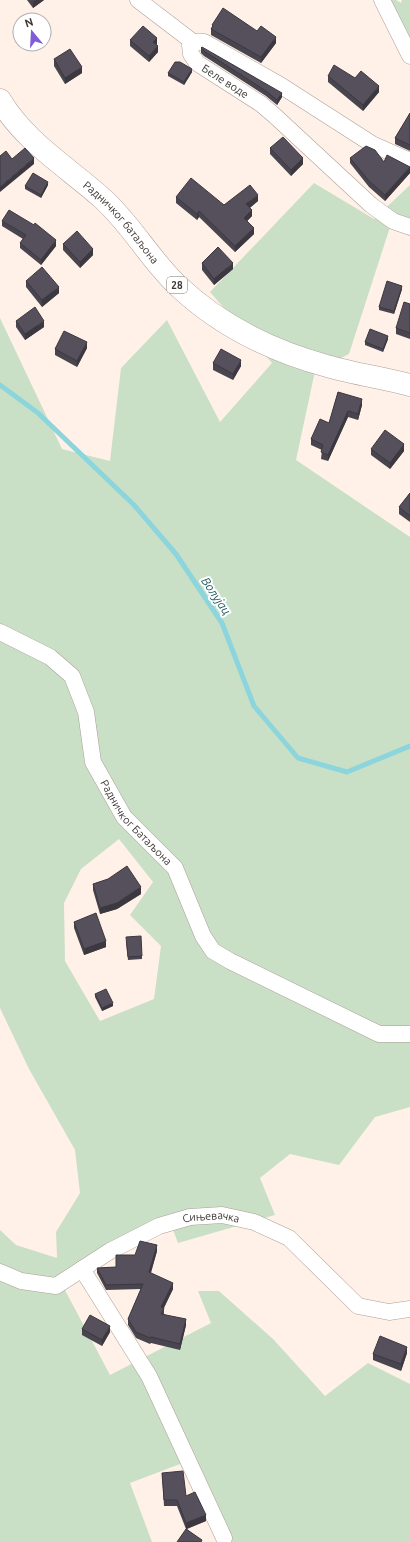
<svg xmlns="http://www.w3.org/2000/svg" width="410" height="1542" font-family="Ubuntu,sans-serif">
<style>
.green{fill:#c9e0c6;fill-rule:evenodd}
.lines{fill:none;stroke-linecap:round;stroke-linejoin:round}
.stream{stroke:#8dd5dc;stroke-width:5}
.minor-casing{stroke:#ac9f96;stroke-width:17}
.primary-casing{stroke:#ac9f96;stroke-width:23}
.minor{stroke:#fff;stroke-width:16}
.primary{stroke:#fff;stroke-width:22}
.wall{fill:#49454f}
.shaded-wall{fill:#3c3840}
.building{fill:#55505c;stroke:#3c3840}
.labels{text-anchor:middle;stroke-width:4;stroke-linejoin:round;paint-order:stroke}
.shield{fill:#fff;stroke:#777471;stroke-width:1}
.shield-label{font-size:10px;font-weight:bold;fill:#3d3834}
.street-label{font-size:11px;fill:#3d3834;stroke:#fff}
.water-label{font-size:12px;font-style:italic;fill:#1e5b60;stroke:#fff}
</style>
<rect width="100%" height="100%" fill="#fff1e7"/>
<g class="green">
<path d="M379 0H396L401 3 402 0H410V49Z"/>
<path d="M314 183 374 219 410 185V221L391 224 349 354 315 371 296 460 410 537V1107L375 1117 339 1165 290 1154 260 1178 275 1215 178 1243 168 1216 58 1277 110 1375 211 1323 198 1291H219L273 1339 325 1396 368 1363 410 1384V1542H220L180 1464 130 1483 152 1542H0V1230L16 1245 57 1258 56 1232 80 1193 75 1150 29 1069 0 1008V318L62 449 110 461 121 368 167 320 220 422 272 363 210 292ZM119 839 153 882 130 915 161 946 154 999 100 1021 65 961 64 903 81 869Z"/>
</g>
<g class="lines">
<path class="stream" d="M0 385 38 413 134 505 176 554 222 623 254 706 298 758 347 772 410 746"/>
<g class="minor-casing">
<g id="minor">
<path d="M138 0 193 42"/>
<path d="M382 0 410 56"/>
<path id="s1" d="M410 161 372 144 280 85 204 42H193L190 45 191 54 197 63 261 104 275 116 371 205 393 221 410 227"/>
<path id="s2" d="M0 632 50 657 72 676 86 712 93 762 124 817 175 868 203 936 213 951 230 961 379 1034H410"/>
<path d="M82 1269 149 1376 224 1538"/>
<path id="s3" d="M0 1272 21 1281 56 1286 110 1251 159 1226 190 1217 222 1215 254 1222 289 1238 358 1306 389 1312 410 1309"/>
</g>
</g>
<g class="primary-casing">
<g id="primary">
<path id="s4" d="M0 100C25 142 66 166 102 198 131 224 149 258 177 285 219 325 272 351 327 366 355 374 383 378 410 385"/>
</g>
</g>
<use href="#minor" class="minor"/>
<use href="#primary" class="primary"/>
</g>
<g class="wall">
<path d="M27 0H44L33 8Z"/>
<path d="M212 25 257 31 276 43 261 63 211 35V29L212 27Z"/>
<path d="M130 40 157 44 156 45 158 52 149 62 130 46Z"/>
<path d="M201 48 282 97 277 105 266 96 204 56 201 53Z"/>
<path d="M54 59 82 73 65 84 54 66Z"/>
<path d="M192 72 184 85 168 76V73Z"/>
<path d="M328 76 355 78 379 92 363 111 328 82Z"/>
<path d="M410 113V151L395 144V138Z"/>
<path d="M270 148 303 164 291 176 270 154Z"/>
<path d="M350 158 384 162 410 167V173L385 201 369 187 350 163Z"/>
<path d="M48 185 41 198 25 189V186Z"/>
<path d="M176 197 224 205 258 201 250 208 252 216 247 221 254 234 235 252 199 217 197 220 176 203Z"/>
<path d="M2 221 56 246 41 265 20 248V243L23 239 2 226Z"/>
<path d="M63 244 93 255 80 268 63 250Z"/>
<path d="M202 263 233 269 214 285 202 270Z"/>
<path d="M26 281 59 293 42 307 26 287Z"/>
<path d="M402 289 394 314 379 310V307Z"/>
<path d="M410 304V339L396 334V328Z"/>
<path d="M16 321 44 327 25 340 16 327Z"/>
<path d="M388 339 383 352 365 345V342Z"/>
<path d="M87 348 77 367 55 355V349Z"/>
<path d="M213 363 241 366 233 380 213 370Z"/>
<path d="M338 392 362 405 358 420 348 417 328 461 321 459 322 450 311 445V439L329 423Z"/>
<path d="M371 449 404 451 390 469 371 455Z"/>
<path d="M410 493V522L399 514V507Z"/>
<path d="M93 884 141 894 117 909 100 914 93 890Z"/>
<path d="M74 922 106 947 84 955 74 928Z"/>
<path d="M126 941 142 956V959L128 960Z"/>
<path d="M95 994 113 1006 102 1011 95 997Z"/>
<path d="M157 1251 151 1273 173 1289 164 1308V1314L186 1325 180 1350 151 1343 150 1344 136 1338 128 1325V1319L141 1289 106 1290 97 1273V1268L116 1267Z"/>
<path d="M82 1329 110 1332 102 1346 82 1335Z"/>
<path d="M407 1353 401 1371 373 1360V1354Z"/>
<path d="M162 1473 186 1496 206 1521 187 1529 202 1542 186 1529 177 1506H164Z"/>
</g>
<g class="shaded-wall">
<path d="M36 0H44L33 8V2Z"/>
<path d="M276 37V43L261 63V57Z"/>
<path d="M157 38V44L153 48V42Z"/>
<path d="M158 46V52L149 62V56Z"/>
<path d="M82 67V73L65 84V78Z"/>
<path d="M192 69V72L184 85V82Z"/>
<path d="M379 86V92L363 111V105Z"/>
<path d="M282 93V97L277 105V100Z"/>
<path d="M34 158V164L0 192V187Z"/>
<path d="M303 158V164L291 176V170Z"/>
<path d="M410 168V173L385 201V195Z"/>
<path d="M48 182V185L41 198V195Z"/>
<path d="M258 195V201L246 210V204Z"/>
<path d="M252 210V216L244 224V218Z"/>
<path d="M199 211V217L197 220V214Z"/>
<path d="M254 228V234L235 252V246Z"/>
<path d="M56 240V246L41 265V260Z"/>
<path d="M93 249V255L80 268V262Z"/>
<path d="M233 263V269L214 285V279Z"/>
<path d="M402 286V289L394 314V311Z"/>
<path d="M59 287V293L42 307V300Z"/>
<path d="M44 321V327L25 340V334Z"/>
<path d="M388 336V339L383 352V349Z"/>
<path d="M87 342V348L77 367V361Z"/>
<path d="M241 360V366L233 380V374Z"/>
<path d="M362 399V405L358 420V414Z"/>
<path d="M348 411V417L328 461V455Z"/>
<path d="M404 444V451L390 469V463Z"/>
<path d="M141 887V894L117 909 100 914V908Z"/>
<path d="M106 941V947L84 955V949Z"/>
<path d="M113 1003V1006L102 1011V1008Z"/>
<path d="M157 1245V1251L149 1278V1272Z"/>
<path d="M173 1283V1289L161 1313V1307Z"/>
<path d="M186 1319V1325L180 1350V1344Z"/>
<path d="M110 1326V1332L102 1346V1340Z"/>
<path d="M407 1347V1353L401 1371V1364Z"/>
<path d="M206 1515V1521L186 1529V1523Z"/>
</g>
<g class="building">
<path d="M223 8 257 31 261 26 276 37 261 57 211 29 213 26 212 25Z"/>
<path d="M143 26 157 38 153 42 158 46 149 56 130 40Z"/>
<path d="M202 47 282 93 277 100 266 91 204 51 201 48Z"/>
<path d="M70 49 82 67 65 78 54 59Z"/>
<path d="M175 62H180L192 69 184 82 168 73Z"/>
<path d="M334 65 355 78 361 71 379 86 363 105 328 76Z"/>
<path d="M410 113V145L395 138Z"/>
<path d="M283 137 303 158 291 170 270 148Z"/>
<path d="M366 146 375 150 384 162 387 155 410 167 385 195 369 181 350 158Z"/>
<path d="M25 148 34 158 0 187V156L6 151 12 159Z"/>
<path d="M33 173 48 182 41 195 25 186Z"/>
<path d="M191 178 224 205 250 185 258 195 246 204 252 210 244 218 254 228 235 246 199 211 197 214 176 197Z"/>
<path d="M9 210 34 225 35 223 56 240 41 260 20 243 26 235 2 221Z"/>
<path d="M77 231 93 249 80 262 63 244Z"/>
<path d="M218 247 233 263 214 279 202 263Z"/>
<path d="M42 267 59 287 42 300 26 281Z"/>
<path d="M387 281 402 286 394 311 379 307Z"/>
<path d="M404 302 410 304V333L396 328Z"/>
<path d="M35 307 44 321 25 334 16 321Z"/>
<path d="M370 329 388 336 383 349 365 342Z"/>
<path d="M64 331 87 342 77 361 55 349Z"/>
<path d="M221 349 241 360 233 374 213 363Z"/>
<path d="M338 392 362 399 358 414 348 411 328 455 321 452 323 445 311 439 320 419 329 423Z"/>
<path d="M385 430 404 444 390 463 371 449Z"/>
<path d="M410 493V516L399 507Z"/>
<path d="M127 866 141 887 117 903 100 908 93 884 108 879Z"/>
<path d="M96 913 106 941 84 949 74 922Z"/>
<path d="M141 936 142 956 128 957 126 937Z"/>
<path d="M106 989 113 1003 102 1008 95 994Z"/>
<path d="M140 1241 157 1245 149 1272 173 1283 161 1307 164 1308 161 1314 186 1319 180 1344 151 1337 150 1338 136 1332 128 1319 143 1284 106 1285 97 1268 116 1267V1255H135Z"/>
<path d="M90 1315 110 1326 102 1340 82 1329Z"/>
<path d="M380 1336 407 1347 401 1364 373 1354Z"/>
<path d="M183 1471 186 1496 195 1492 206 1515 186 1523 177 1500H164L162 1473Z"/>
<path d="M186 1529 202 1540 201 1542H177Z"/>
</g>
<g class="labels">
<rect class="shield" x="167" y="277" width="20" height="16" rx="3"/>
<g class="shield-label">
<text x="177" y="289">28</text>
</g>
<g class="street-label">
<text dy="4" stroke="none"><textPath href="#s1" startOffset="307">Беле воде</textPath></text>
<text dy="4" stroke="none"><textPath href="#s4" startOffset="173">Радничког батаљона</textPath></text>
<text dy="4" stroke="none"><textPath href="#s2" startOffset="249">Радничког Батаљона</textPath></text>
<text dy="4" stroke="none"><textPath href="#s3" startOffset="231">Сињевачка</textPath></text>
</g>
<g class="water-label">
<text transform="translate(216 596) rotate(56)" y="4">Волујац</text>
</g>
</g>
<g transform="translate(32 32) rotate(342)"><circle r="19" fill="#ffffff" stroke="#b1afae"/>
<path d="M0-3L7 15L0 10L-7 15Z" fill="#805dd8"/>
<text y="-6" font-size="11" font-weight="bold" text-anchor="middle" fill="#3d3834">N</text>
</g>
</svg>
